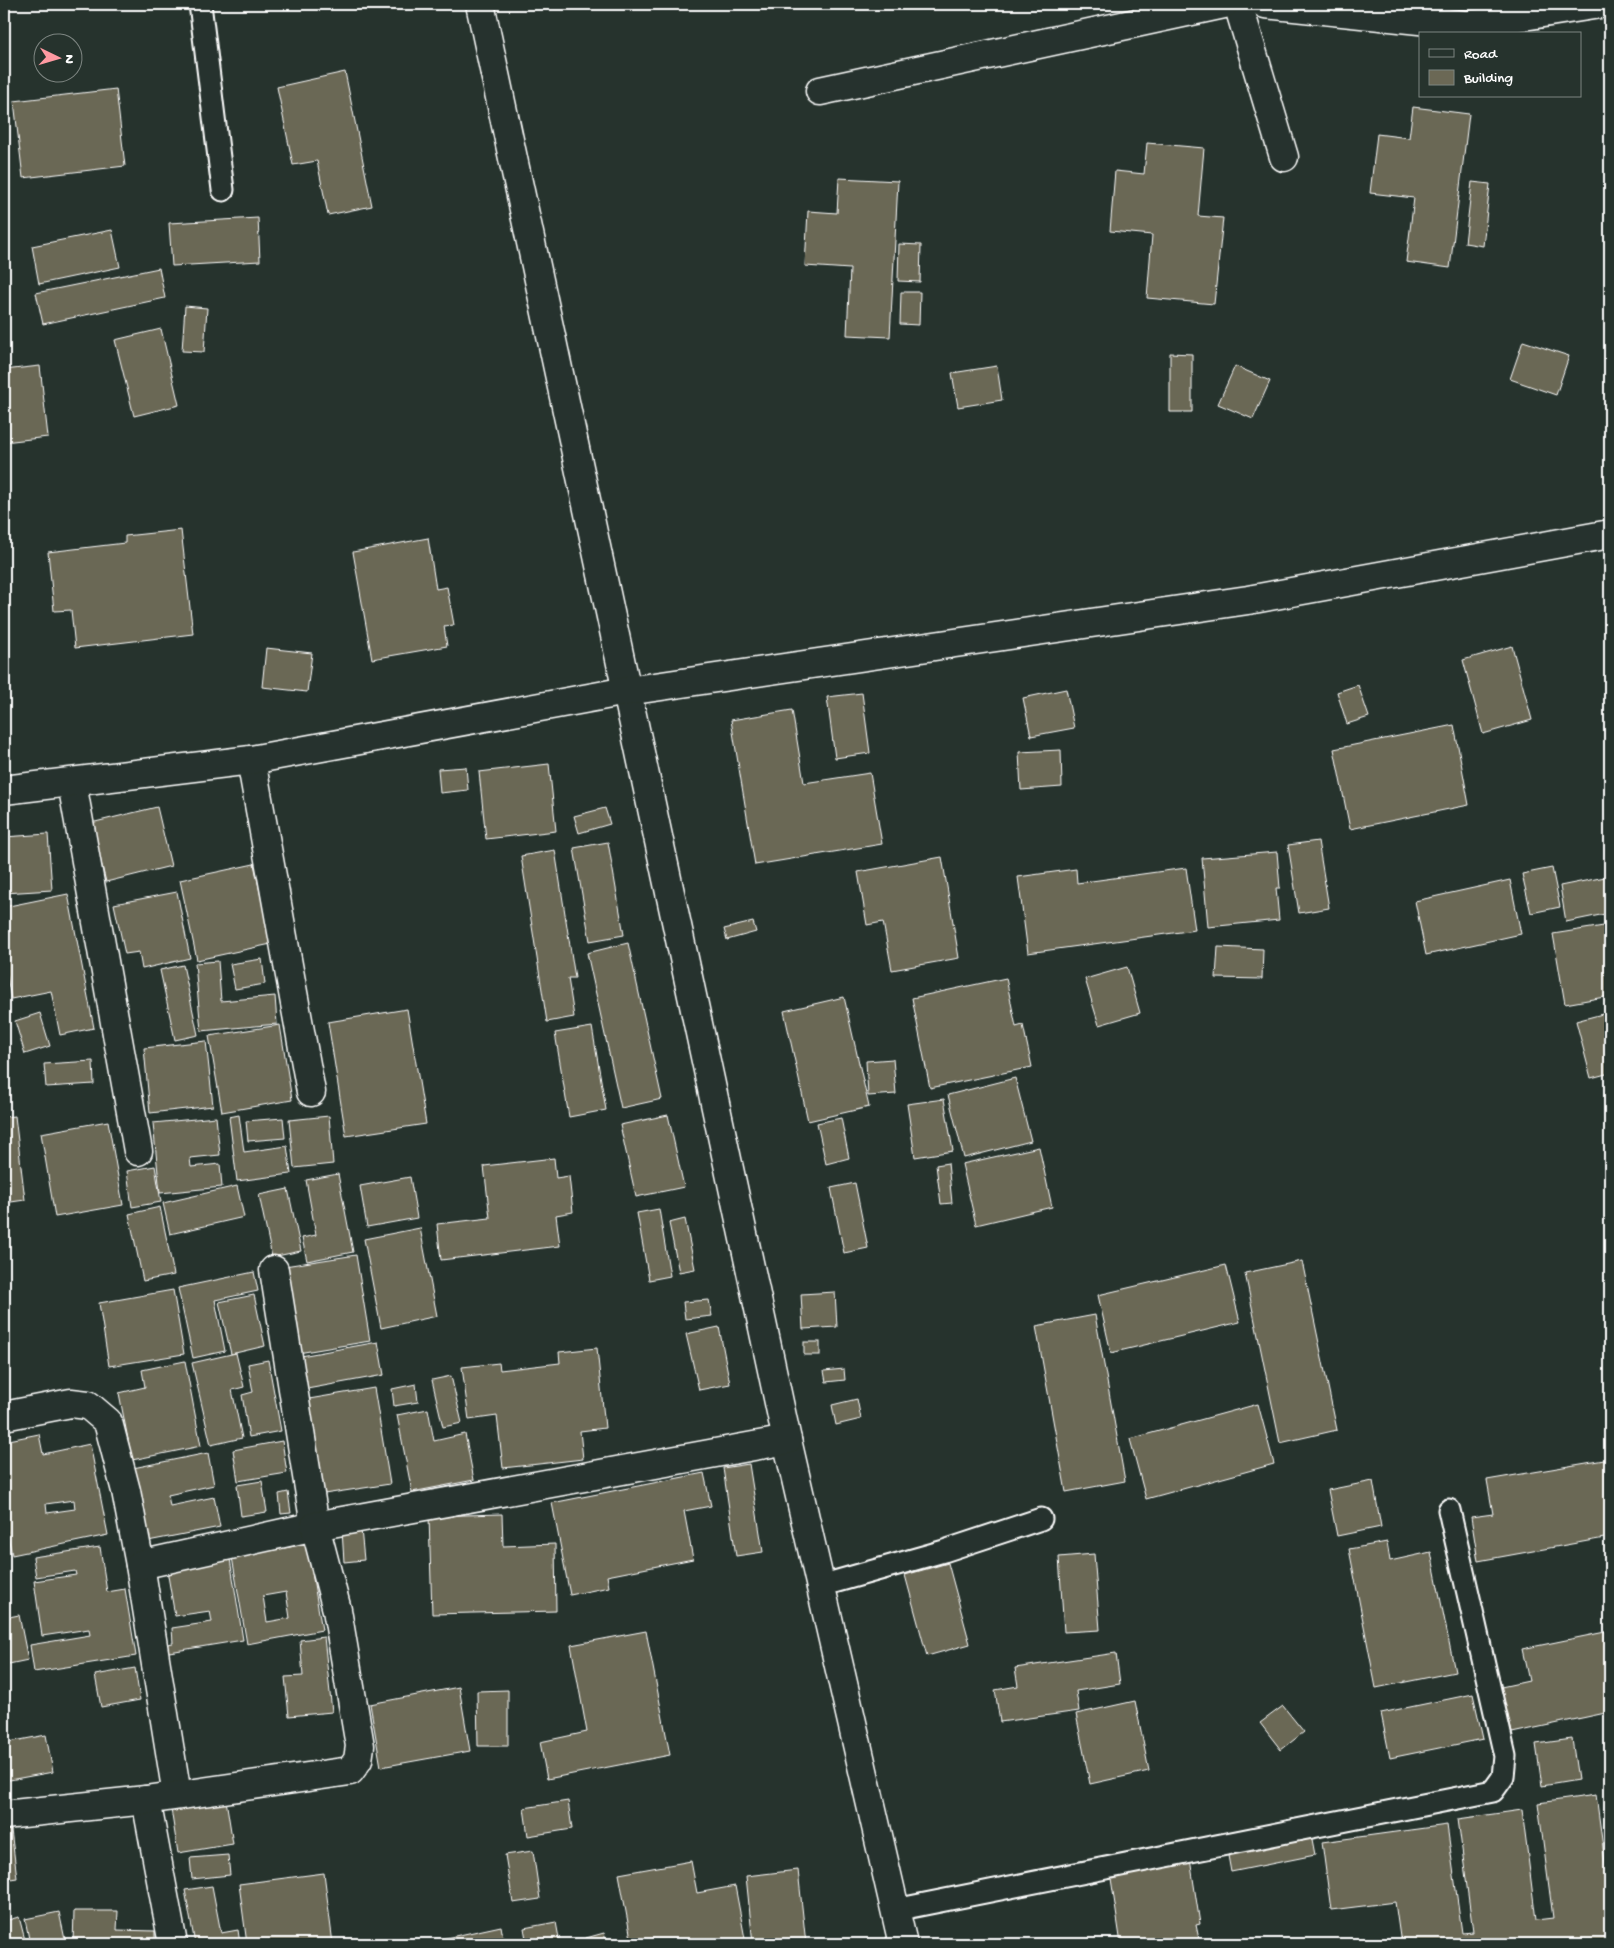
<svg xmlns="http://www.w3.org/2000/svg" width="1614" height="1948" font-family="'Gochi Hand',sans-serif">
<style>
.building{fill:#6b6855;stroke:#fff;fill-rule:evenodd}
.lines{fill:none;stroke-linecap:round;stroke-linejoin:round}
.lane-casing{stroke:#fff;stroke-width:25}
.street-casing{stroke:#fff;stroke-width:31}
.lane{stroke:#26332d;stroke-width:21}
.street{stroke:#26332d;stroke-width:28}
</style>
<rect width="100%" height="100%" fill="#26332d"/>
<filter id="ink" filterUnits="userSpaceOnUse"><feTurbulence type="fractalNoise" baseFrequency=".02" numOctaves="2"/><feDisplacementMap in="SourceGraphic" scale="10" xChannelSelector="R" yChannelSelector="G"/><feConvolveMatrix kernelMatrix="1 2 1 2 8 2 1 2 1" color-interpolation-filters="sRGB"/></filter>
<g filter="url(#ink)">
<g class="building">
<path d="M345 72 372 206 328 215 317 161 293 165 277 87Z"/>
<path d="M116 89 125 166 23 178 14 101Z"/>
<path d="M1413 107 1469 114 1450 268 1406 262 1414 198 1370 193 1377 134 1409 138Z"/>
<path d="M1147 143 1204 148 1198 216 1223 218 1214 304 1147 298 1152 235 1110 231 1115 171 1144 174Z"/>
<path d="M839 178 898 181 890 337 847 335 850 269 805 266 808 211 837 213Z"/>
<path d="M1472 182 1490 184 1483 246 1465 243Z"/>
<path d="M258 218 260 261 172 266 169 223Z"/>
<path d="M112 230 120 267 39 284 32 246Z"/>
<path d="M899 244 921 245 920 282 898 281Z"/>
<path d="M159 268 165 298 43 324 36 293Z"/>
<path d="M901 292H920L919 325 900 324Z"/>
<path d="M185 306 207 308 204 352 182 351Z"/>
<path d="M161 329 179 405 134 416 115 340Z"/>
<path d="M1523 341 1569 356 1556 395 1510 379Z"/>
<path d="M1170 353 1192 354V412H1170Z"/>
<path d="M40 366 48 437 4 442V370Z"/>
<path d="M997 366 1002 400 958 407 952 373Z"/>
<path d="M1235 366 1270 381 1253 419 1218 404Z"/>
<path d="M181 530 193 634 75 648 71 610 54 611 48 552 125 543V536Z"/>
<path d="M428 538 436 589 447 587 454 625 444 626 447 646 372 659 353 552Z"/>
<path d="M1512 646 1532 720 1483 734 1463 660Z"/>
<path d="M266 648 312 653 307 692 262 687Z"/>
<path d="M1358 685 1369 717 1347 724 1337 692Z"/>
<path d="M1066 689 1074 728 1031 736 1023 698Z"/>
<path d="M862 693 870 753 835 758 827 697Z"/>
<path d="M792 710 804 783 870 773 882 844 755 865 731 720Z"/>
<path d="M1454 725 1469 805 1350 829 1334 749Z"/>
<path d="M1061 750 1062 787 1021 790 1019 752Z"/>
<path d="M549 764 556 831 486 839 479 772Z"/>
<path d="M466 767 468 790 440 793 438 769Z"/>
<path d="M157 807 171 866 106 882 91 823Z"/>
<path d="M605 808 610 824 579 833 574 816Z"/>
<path d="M48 834 52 890 4 893V837Z"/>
<path d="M1318 841 1329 908 1299 913 1288 845Z"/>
<path d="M608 842 624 935 590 941 574 848Z"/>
<path d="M555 850 575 978H568L574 1017 547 1022 521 856Z"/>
<path d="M1277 852 1280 888H1276L1279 920 1208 927 1202 858Z"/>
<path d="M942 857 959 958 892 970 883 922 867 925 858 872Z"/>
<path d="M254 864 271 944 197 960 180 880Z"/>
<path d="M1186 868 1195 930 1028 953 1018 877 1076 869 1077 883Z"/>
<path d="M1552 868 1560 907 1531 913 1522 874Z"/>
<path d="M1610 876V913L1566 922 1560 886Z"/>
<path d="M1510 880 1521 934 1426 955 1415 901Z"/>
<path d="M177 892 190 958 142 969 139 952 125 954 114 904Z"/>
<path d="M68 894 94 1028 60 1035 51 991 11 999 4 959V907Z"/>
<path d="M753 922 756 932 727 940 724 929Z"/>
<path d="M1610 925V996L1565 1004 1553 934Z"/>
<path d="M628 943 662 1099 621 1108 587 953Z"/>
<path d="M1218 947 1263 949 1262 979 1216 978Z"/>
<path d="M262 959 265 984 235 989 230 964Z"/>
<path d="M218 961 221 1001 275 996 277 1024 201 1031 195 963Z"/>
<path d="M183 965 198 1035 175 1040 160 970Z"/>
<path d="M1127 967 1140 1013 1099 1025 1085 979Z"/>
<path d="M1006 978 1016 1027 1023 1025 1032 1067 930 1088 912 998Z"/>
<path d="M844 997 869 1107 808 1121 784 1011Z"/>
<path d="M407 1009 426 1124 346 1136 328 1022Z"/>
<path d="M1610 1012V1073L1591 1078 1576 1021Z"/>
<path d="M40 1013 50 1046 25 1054 15 1021Z"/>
<path d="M280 1025 292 1100 222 1112 209 1036Z"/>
<path d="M592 1027 606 1110 569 1117 555 1033Z"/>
<path d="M206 1041 213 1106 150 1113 144 1048Z"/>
<path d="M893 1059 896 1094 868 1096 866 1061Z"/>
<path d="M93 1061 94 1084 46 1087 44 1064Z"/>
<path d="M1015 1078 1031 1141 964 1158 948 1095Z"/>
<path d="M944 1099 953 1151 915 1157 907 1104Z"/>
<path d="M239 1115 244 1152 287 1146 291 1174 237 1181 229 1117Z"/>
<path d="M668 1115 684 1187 636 1197 620 1125Z"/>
<path d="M15 1116 25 1200 4 1203V1117Z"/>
<path d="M329 1116 333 1164 294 1168 289 1120Z"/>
<path d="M216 1117 220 1155 190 1158 191 1167 220 1164 222 1187 160 1193 153 1123Z"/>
<path d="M283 1118 285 1138 248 1141 246 1121Z"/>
<path d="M841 1118 849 1158 826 1164 817 1123Z"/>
<path d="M108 1121 123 1205 55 1217 41 1133Z"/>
<path d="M1039 1147 1052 1207 976 1225 962 1164Z"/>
<path d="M554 1158 556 1178 569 1176 573 1212 556 1215 560 1246 441 1260 437 1224 490 1218 484 1166Z"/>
<path d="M948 1163 952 1203 941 1204 936 1165Z"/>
<path d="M155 1166 161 1202 132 1207 127 1171Z"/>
<path d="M338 1174 353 1252 307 1261 302 1238 316 1235 306 1180Z"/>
<path d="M410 1177 417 1218 367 1227 360 1186Z"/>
<path d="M855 1183 868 1248 844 1253 831 1188Z"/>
<path d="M237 1186 244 1217 170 1234 163 1203Z"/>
<path d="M288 1189 301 1251 272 1257 259 1195Z"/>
<path d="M160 1207 174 1275 143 1281 129 1214Z"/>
<path d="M659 1209 670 1276 649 1280 637 1213Z"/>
<path d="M685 1219 695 1269 679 1272 669 1223Z"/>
<path d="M420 1228 437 1316 381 1328 364 1239Z"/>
<path d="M356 1255 370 1341 292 1354 278 1267Z"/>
<path d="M1302 1261 1337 1430 1280 1443 1245 1273Z"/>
<path d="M1226 1265 1240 1322 1111 1353 1098 1295Z"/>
<path d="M254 1272 258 1291 215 1300 225 1351 193 1358 178 1288Z"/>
<path d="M173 1290 184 1354 109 1366 99 1303Z"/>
<path d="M835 1292 837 1327 803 1329 801 1294Z"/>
<path d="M254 1295 265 1346 231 1354 219 1302Z"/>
<path d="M709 1300 712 1316 685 1319 683 1302Z"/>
<path d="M1095 1315 1125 1481 1066 1492 1036 1326Z"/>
<path d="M719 1327 730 1384 699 1390 686 1334Z"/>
<path d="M378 1342 384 1375 307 1389 301 1356Z"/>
<rect x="804" y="1342" width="16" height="13"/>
<path d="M597 1348 605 1428 580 1431 583 1459 503 1468 497 1416 469 1420 462 1367 499 1363 500 1370 560 1363 559 1352Z"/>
<path d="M236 1353 244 1387 232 1390 242 1438 211 1445 192 1363Z"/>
<path d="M268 1360 281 1431 249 1437 242 1395 253 1392 248 1364Z"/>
<path d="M185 1361 201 1446 132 1460 119 1393 145 1387 142 1370Z"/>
<path d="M844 1369 845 1380 826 1382 824 1371Z"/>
<path d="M451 1376 462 1423 443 1427 432 1380Z"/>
<path d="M416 1384 418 1402 394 1406 392 1389Z"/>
<path d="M374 1388 390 1484 324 1494 309 1399Z"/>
<path d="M857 1399 861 1419 836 1425 832 1405Z"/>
<path d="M1258 1404 1274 1464 1146 1499 1130 1439Z"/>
<path d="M428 1409 434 1441 465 1434 474 1480 412 1492 397 1415Z"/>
<path d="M39 1434 43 1454 90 1444 108 1535 12 1555 4 1517V1441ZM74 1500 75 1509 47 1513 46 1504Z"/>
<path d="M282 1441 287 1473 238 1481 233 1450Z"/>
<path d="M208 1453 214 1485 168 1495 170 1506 214 1497 220 1527 148 1541 133 1468Z"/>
<path d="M1610 1459V1537L1478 1561 1471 1517 1493 1514 1487 1480Z"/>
<path d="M749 1464 763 1552 736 1556 723 1468Z"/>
<path d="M704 1473 711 1506 684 1511 693 1559 607 1576 609 1587 570 1595 552 1503Z"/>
<path d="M262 1481 267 1512 241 1516 237 1485Z"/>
<path d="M1373 1481 1381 1527 1337 1536 1328 1490Z"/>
<path d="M288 1492 291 1513 281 1514 279 1494Z"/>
<path d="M502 1514 503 1546 555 1544 556 1611 432 1614 429 1516Z"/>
<path d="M361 1529 364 1560 344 1562 342 1530Z"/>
<path d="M1387 1542 1390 1561 1431 1552 1455 1672 1376 1688 1349 1549Z"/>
<path d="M307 1544 322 1630 247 1644 232 1557ZM286 1592 290 1618 267 1622 263 1596Z"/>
<path d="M100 1547 107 1592 125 1589 136 1656 34 1672 30 1645 90 1635 89 1629 42 1636 34 1581 76 1575 75 1571 36 1577 33 1557Z"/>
<path d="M1094 1554 1100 1630 1064 1632 1059 1557Z"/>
<path d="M230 1559 243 1640 163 1653 162 1645 173 1643 172 1628 212 1622 210 1611 175 1616 167 1570Z"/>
<path d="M948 1563 970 1644 927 1656 905 1575Z"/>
<path d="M19 1615 28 1660 4 1665V1618Z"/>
<path d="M646 1631 670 1755 547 1779 540 1742 587 1732 571 1645Z"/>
<path d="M1610 1631V1712L1512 1733 1501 1687 1529 1681 1522 1649Z"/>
<path d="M324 1637 332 1712 289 1716 285 1677 303 1676 300 1640Z"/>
<path d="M1116 1653 1120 1684 1076 1691 1079 1711 1000 1722 995 1690 1018 1686 1015 1668Z"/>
<path d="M135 1668 140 1700 101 1707 95 1675Z"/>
<path d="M459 1687 470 1751 381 1767 370 1704Z"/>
<path d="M508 1690V1746H478L477 1691Z"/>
<path d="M1473 1694 1483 1739 1390 1758 1381 1713Z"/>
<path d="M1135 1701 1149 1771 1090 1784 1076 1714Z"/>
<path d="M1283 1706 1304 1732 1281 1750 1260 1723Z"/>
<path d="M46 1735 53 1772 4 1781V1743Z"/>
<path d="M1572 1739 1578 1780 1542 1786 1536 1744Z"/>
<rect x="1605" y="1754" width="5" height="19"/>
<path d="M1596 1795 1610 1900V1944H1558L1557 1940 1546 1942V1944H1401L1395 1902 1331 1910 1322 1842 1447 1825 1462 1933 1473 1932 1458 1819 1522 1810 1536 1920 1553 1918 1538 1803Z"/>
<path d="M226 1800 233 1844 178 1853 171 1809Z"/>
<path d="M568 1801 572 1829 528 1836 524 1808Z"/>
<path d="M11 1830 17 1878 4 1880V1831Z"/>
<path d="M1311 1834 1315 1855 1231 1872 1227 1850Z"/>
<path d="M533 1851 540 1899 513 1903 505 1855Z"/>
<path d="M228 1855 230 1875 192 1879 190 1858Z"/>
<path d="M1190 1859 1200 1924 1196 1925 1200 1944H1121L1110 1872Z"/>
<path d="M691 1861 697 1893 735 1886 746 1944H632L619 1874Z"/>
<path d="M798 1870 806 1944H753L746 1876Z"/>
<path d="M324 1873 333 1944H247L239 1884Z"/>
<path d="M212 1886 221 1933 238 1930 240 1944H195L185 1890Z"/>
<path d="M74 1911H118L117 1930 155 1931V1944H73Z"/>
<path d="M59 1912 66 1944H30L25 1919Z"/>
<path d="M19 1917 26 1944H4V1921Z"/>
<path d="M556 1922 560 1944H527L524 1928Z"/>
<path d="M501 1926 504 1944H418Z"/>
<path d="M604 1933 607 1944H588L586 1938Z"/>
</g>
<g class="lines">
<g class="lane-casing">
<g id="lane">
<path d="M200 4 223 190"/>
<path d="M820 1586 944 1551 1041 1519"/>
<path d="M895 1910 1493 1791 1503 1777 1505 1756 1449 1510"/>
</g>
</g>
<g class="street-casing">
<g id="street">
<path d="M480 4 787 1440 903 1944"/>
<path d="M1238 4 1284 157"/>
<path d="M1265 4 1467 25 1600 4"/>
<path d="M820 91 1224 4"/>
<path d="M251 760 311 1092"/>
<path d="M72 783 138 1151"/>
<path d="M4 790 251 760 627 691 1248 600 1610 534"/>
<path d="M4 1416 71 1403 88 1405 108 1422 126 1491 140 1565 177 1795"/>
<path d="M140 1565 315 1526 274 1270"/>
<path d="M146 1800 173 1944"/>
<path d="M4 1815 146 1800 350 1771 358 1760 360 1746 337 1610 315 1526 787 1440"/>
</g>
</g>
<use href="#lane" class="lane"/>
<use href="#street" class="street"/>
</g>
</g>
<rect width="1614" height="1948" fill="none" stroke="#26332d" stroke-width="20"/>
<rect x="10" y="10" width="1594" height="1928" fill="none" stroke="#fff" stroke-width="2" filter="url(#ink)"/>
<rect x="1419" y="32" width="162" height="65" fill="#26332d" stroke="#7d8581"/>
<rect x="1429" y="49" width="25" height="8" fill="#26332d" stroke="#7d8581"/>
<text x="1464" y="58" font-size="15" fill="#ffffff">Road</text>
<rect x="1429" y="70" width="25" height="15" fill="#6b6855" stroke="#7d8581"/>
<text x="1464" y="82" font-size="15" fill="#ffffff">Building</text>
<g transform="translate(58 58) rotate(95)"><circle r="24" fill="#26332d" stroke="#7d8581"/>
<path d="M0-4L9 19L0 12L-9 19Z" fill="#ff9aa2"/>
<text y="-8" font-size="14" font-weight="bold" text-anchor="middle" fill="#ffffff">N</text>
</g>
</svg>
